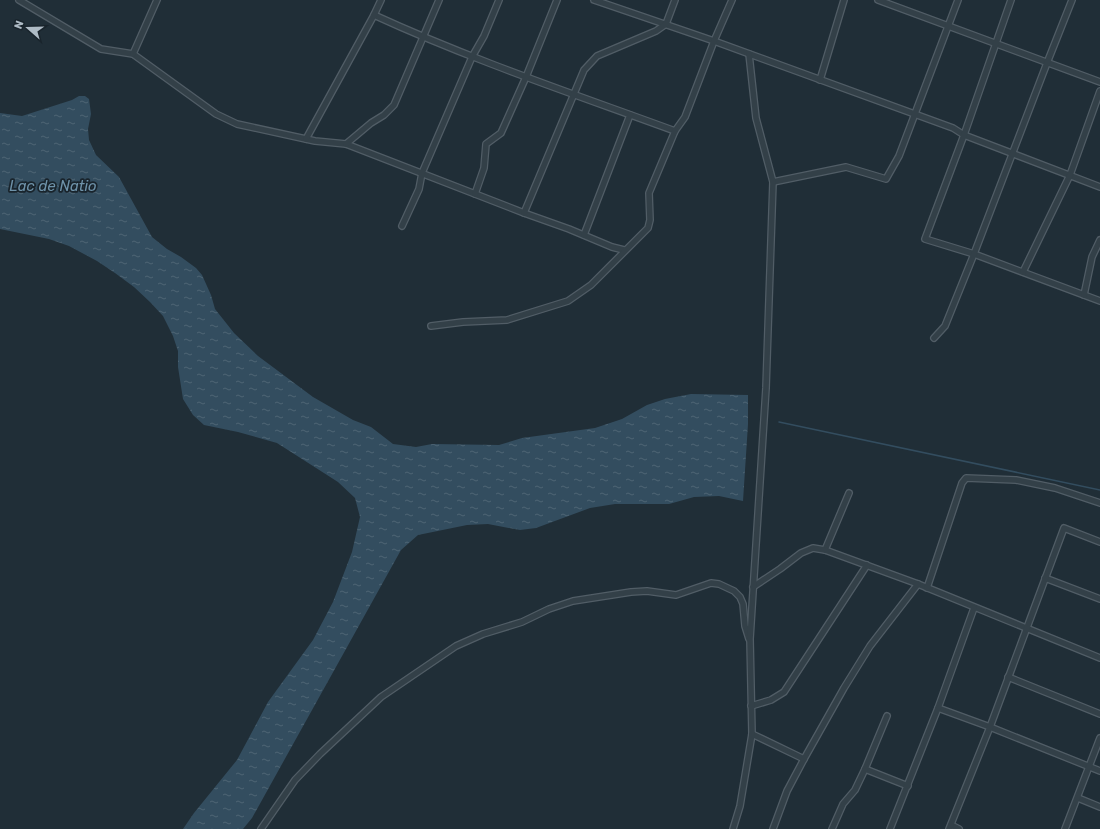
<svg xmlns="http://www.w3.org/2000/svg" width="1100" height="829" font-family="Rubik,sans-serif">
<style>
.water{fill:url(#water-ripples)}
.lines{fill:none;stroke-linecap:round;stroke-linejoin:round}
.stream{stroke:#334d5f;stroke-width:1.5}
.street-casing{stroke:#515d66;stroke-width:8}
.street{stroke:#334048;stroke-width:5.5}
.labels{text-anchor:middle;stroke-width:3.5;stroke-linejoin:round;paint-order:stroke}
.water-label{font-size:15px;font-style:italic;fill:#6e92a9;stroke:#19242c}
</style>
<defs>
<pattern id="water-ripples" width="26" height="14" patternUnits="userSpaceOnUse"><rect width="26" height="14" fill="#334d5f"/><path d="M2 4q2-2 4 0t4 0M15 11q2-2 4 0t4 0" fill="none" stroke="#4e6574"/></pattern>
</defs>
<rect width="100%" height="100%" fill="#202e37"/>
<path class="water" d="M79 96H85L89 99 91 114 88 129 89 140 96 155 119 177 152 237 167 249 181 257 196 268 202 275 211 295 215 309 234 333 258 356 313 397 353 420 371 427 393 444 416 447 432 444 499 445 522 438 595 428 622 419 647 405 665 399 691 394 748 395V424L743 501 719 496 694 497 669 504H615L590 508 536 528 520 530 488 524 467 525 418 535 401 550 252 818 243 829H183L194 813 237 760 268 702 313 640 333 602 352 552 360 517 355 498 338 482 277 443 238 432 204 425 193 415 183 399 178 367V351L173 336 163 316 150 302 134 287 115 273 97 261 69 246 49 239 0 229V113L22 116 72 100Z"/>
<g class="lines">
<path class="stream" d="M779 422 1100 490"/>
<g class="street-casing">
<g id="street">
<path d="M19 0 101 49 133 54 216 114 237 124 315 141 346 144 524 213 569 229 612 247 624 250"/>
<path d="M594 0 714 41 953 128 964 135 1100 187"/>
<path d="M878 0 1100 82"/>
<path d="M1011 0 964 135 925 239 974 254 1100 301"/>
<path d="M374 15C472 60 574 94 675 131"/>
<path d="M133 54 157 0"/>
<path d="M820 80 844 0"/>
<path d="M306 139 374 15 381 0"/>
<path d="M346 144 371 123 384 115 394 105 439 0"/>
<path d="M773 182 846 167 886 179 899 156 958 0"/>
<path d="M475 194 484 168 486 144 501 133 526 77 557 0"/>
<path d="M524 213 584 70 597 56 656 31 666 24 675 0"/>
<path d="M402 226 419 189 422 173 472 57 484 36 499 0"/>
<path d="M584 235 630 115"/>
<path d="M1023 272 1070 175 1100 91"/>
<path d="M1084 295 1092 257 1100 240"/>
<path d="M431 326 463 322 507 320 568 301 591 285 648 228 650 220 649 193 675 131 685 117 714 41 732 0"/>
<path d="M934 338 945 326 974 254 1047 63 1072 0"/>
<path d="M825 550 849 493"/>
<path d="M1045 578 1100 599"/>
<path d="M753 587 780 569 801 553 813 548 825 550 918 584 1100 658"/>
<path d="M927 588 962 483 966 478 1016 480 1055 488 1100 503"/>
<path d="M1008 677 1100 714"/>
<path d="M751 706 771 700 784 692 867 565"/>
<path d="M938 708 990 727 1100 771"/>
<path d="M752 734 804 759"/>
<path d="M865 769 908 786"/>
<path d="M1078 798 1100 807"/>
<path d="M951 825 959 829"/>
<path d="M261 829 295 780 320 754 381 697 456 646 483 634 522 622 549 609 573 601 631 592 647 591 676 595 711 583 719 584 734 591 740 597 743 604 745 626 749 639"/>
<path d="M733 829 740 806 752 734 750 639 766 388 773 182 756 118 749 54"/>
<path d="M773 829 787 791 804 759 844 688 870 646 918 584"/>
<path d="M832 829 843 804 855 790 865 769 887 716"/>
<path d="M890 829 938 708 974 608"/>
<path d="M949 829 990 727 1064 528 1100 542"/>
<path d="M1065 829 1100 738"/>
</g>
</g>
<use href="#street" class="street"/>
</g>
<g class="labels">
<g class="water-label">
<text x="53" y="191">Lac de Natio</text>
</g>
</g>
<g transform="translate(28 28) rotate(290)" stroke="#19242c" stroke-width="3" paint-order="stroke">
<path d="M0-3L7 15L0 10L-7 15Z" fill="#aebbc5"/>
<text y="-6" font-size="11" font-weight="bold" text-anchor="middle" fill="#aebbc5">N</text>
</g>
</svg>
